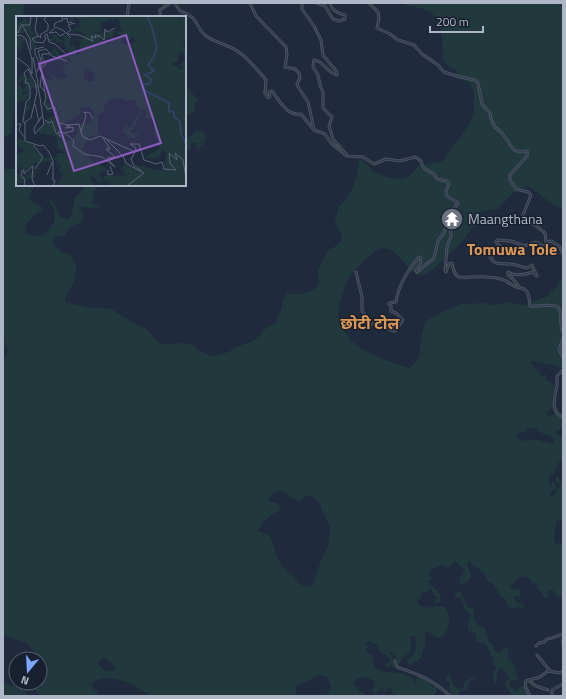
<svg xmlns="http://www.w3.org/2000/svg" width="566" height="699" font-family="'Titillium Web','Noto Sans Devanagari',sans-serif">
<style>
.green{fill:#21383d;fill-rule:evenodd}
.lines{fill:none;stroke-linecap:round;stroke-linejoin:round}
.stream{stroke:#2f4263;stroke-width:1}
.minor-casing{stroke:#515969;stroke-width:3}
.minor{stroke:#333c4c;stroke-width:1.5}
.labels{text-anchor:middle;stroke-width:3;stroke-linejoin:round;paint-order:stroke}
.poi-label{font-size:14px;fill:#aeb6c8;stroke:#192130;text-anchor:start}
.quarter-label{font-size:16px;font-weight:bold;fill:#de9753;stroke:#192130}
.inset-river{fill:none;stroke:#2f4263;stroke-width:2}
.inset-road{fill:none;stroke:#586274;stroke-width:1}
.view{fill:#8d5cc2;fill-opacity:0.15;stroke:#8d5cc2;stroke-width:2}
.inset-edge{fill:none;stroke:#aeb6c8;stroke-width:2}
</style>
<rect width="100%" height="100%" fill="#1f2a3c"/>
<g class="green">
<path d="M3 3H25L23 10 25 17H17V88L14 98 15 103 12 133 3 138Z"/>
<path d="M401 3H563V209L553 205 529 186 521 188 514 192 498 209 483 211 477 214C476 217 476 221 475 223 470 235 433 275 421 275 407 276 398 243 379 249 372 252 351 273 347 281 345 284 338 309 338 313 338 326 349 339 358 346 368 355 395 363 409 368 423 360 419 351 421 337 422 332 424 326 426 321L440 313 462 304 486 303 493 305 508 302 524 305 547 296 558 285 563 275V367L559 368 553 365 533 361 530 362 540 373 542 378 546 373V380L555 385 551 401 553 407 548 411 547 415 549 416 553 415 555 412 560 416 563 417V428L556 431 557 434 563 437V461H561L558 463 555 473 550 475 549 486 551 487 552 482 553 481 557 487V489L550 493V496L553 497 560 486 556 481V476H558L560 481 563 482V491H561L563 493V516L560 521 557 520C556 528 551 536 556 544L563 543 562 598 554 594 553 590 551 589 548 591V597L544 598 542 593 537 589V584L534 583 531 584V579L522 576 509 587 514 590 519 588 521 591 519 597 515 596 514 597 516 601 524 606V609L518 607 513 609 508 606 504 598 501 597 494 585 488 581 484 573 469 562 467 563C468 573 479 577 462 585L460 584V579L465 571C463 566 458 566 456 561L451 565 448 569 442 565 435 567 429 574 432 579 430 580H428L427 581 440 594 441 600 438 603 434 602 437 597 434 596 432 590 429 588 427 593 421 592V598L417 600 419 605C430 611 434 604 445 607 446 608 447 610 448 612 451 620 448 641 435 637 433 636 430 632 427 631L425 632V644L421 658 411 665 408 664 407 660C417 654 416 649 416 638L413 636H410C409 641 412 646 410 650 408 655 403 657 399 664L397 663 396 657 388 650 394 660 395 667H392L391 664 389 667 384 666 386 663 390 662 388 656 380 652C378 646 375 643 368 641L365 643 369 646 365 651 374 657 372 663 374 665 373 667 385 672 398 673 399 672 414 679 413 682 415 684 417 677 421 676 430 682 433 687 435 685 437 686V691L432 696H400L392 693V689L389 687 385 692 382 688 375 694 372 691 375 681 364 677 357 678 353 683 356 687 359 688V692L363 691V694L365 696H323L328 693 331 689 328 677C315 672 317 677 307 681 303 683 300 683 297 685L295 696H150C139 686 105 669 92 684V687L98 692 96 696 84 695 81 696H41L31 686V683H40V674L48 665 26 643 3 635V372L4 358 8 351 3 337V169H17V185H35L28 198 42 207 41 211C35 215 28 220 25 227L28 234 32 236H43C51 229 57 221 54 210 53 205 49 203 49 198L53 202 61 218 68 219C75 213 71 205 75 198 78 193 83 190 86 185H102C96 188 91 191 94 199L90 204 100 205C92 212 86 205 79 207L80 210 84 215C83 225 74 223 69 229 68 231 67 233 65 235L55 237 52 240 62 253 70 254 76 265 75 281 67 293 65 301 67 303C76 304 83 306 92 308 99 309 105 307 111 309L135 324 146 328 156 340 161 344 185 343 193 345 205 354 214 356 229 352 235 347 251 342 257 338 267 327 275 324 281 310 284 297 287 293C296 295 314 295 319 283 320 279 317 275 318 271 319 264 326 257 328 250 334 247 346 242 341 233 339 230 336 228 335 225 335 222 336 216 337 213 338 206 343 203 347 198 354 187 359 172 359 160 366 161 369 167 374 171 381 176 397 181 405 178 411 177 415 169 419 165L441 162 445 159 453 145 461 136 472 119 474 111V92L470 84 457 76 456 70 446 64 444 60C441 45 444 19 428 11 419 6 410 8 401 3ZM532 428 538 429 539 432 551 436 554 441 552 444C543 441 535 438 525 441L516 438 519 433 524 432 527 429ZM276 491C286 490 291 500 300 501L306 496 309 495 315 499 320 504 322 511 330 526 328 546 321 560 313 585C302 589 301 584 294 577 290 572 284 570 281 564 275 555 274 543 269 535L258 531C263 522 268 515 279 511L281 506C278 502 272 503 268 500L272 494ZM103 658C110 660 114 665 115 671H108L104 670 97 662Z"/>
<path d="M185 85 199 101 196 102 194 104 195 108 193 112 185 116Z"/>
<path d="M196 131 203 132 206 137C206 142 202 147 197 149L195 148 197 143H192L190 145 191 147 190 150 185 152V134L188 137 191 136Z"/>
<path d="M459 591 460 592 468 607 473 608 474 613 473 619 477 623 478 626 484 627 485 629 489 642 492 643 495 651 499 653 504 648 508 649V659L514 664 518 680 517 681 512 680 510 683 511 687 516 690 523 686 530 696H511L512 695 504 684 509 678 501 667C495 672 498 677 496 684H494L493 674 497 667 493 665C494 660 488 646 484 643 482 642 479 643 477 642L476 638V634L468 630V620L471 614 465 610 461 598 455 597V594Z"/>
<path d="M448 674 450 675 452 683 458 689C463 688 464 687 465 682L471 678H477L470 681 466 690H461L457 696H451L449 695 451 689H448L450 685 449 682 445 680Z"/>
<path d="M3 684 20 688 29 696H3Z"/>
</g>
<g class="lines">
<path class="stream" d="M3 342V345"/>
<g class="minor-casing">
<g id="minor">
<path d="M175 3 180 11C201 18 194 27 206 36 216 43 230 45 240 53 250 60 258 71 266 80L265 93 268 98 270 97 269 92 272 91C280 101 286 116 301 114L314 130 325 134 331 143 347 156 363 157 374 164 386 159 400 161 415 157 421 161C424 175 432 168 437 179L447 181 449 184 446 191 447 196 458 203 449 215 450 219"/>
<path d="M250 3 256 16 286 47 287 55 285 67 295 69 299 73 300 78 297 84 298 87 308 102 314 129"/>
<path d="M302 3V9L314 26 321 40 323 55 337 72V75C328 74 323 60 314 60L313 67 318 75 320 85 323 92V108L332 117 329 126 333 139 346 154"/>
<path d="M317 3 325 6 333 19 339 21 345 19V15C338 13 332 11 330 3"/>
<path d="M369 3 378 12 379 18 377 28 390 34 398 40 414 45 422 54 438 65 444 72 460 77 475 80 478 83 482 104 490 113 491 119 495 127 502 133 514 150 520 152 527 151V156L510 175V180L516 189 528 192 531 195 521 220 535 225 545 233 546 241"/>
<path d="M127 17 129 3"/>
<path d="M160 17V10L170 3"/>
<path d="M356 272 362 297V311L372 324C379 322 386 328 393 331H395L403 320 396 313 391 311V306L389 304V303L396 302C398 286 409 269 419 257L421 258 420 264 416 270 417 272 434 258 438 241 444 233 446 226 450 219 451 236 447 247 445 271 446 272 449 264 452 263C453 268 454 275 459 277 461 278 482 276 487 277 494 277 504 279 509 283 513 286 515 287 520 288L513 279 508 275V272C515 277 524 275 533 272L535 275 537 276 532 265 527 268C521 267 516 264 510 264 501 263 495 266 490 257L498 252 501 247 496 242 497 240 511 241 524 246 536 242 544 246 546 245V242L551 241 559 246 563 254"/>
<path d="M521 288C530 290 529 299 530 306 540 307 549 303 558 307 563 315 559 324 563 332"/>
<path d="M563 339 559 349 563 357"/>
<path d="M563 370 557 376C557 379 557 382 557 385 555 397 549 411 563 417"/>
<path d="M563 639V646"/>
<path d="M536 646 539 643 544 642 547 639C554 638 556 636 563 634"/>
<path d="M537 655 550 671"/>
<path d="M395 661 397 667C420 675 432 679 450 696"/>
<path d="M528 680 536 686 548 690"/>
<path d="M530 696 525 686 526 681 540 677 548 671 561 673 563 671"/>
<path d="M552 696V690L563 684"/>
<path d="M563 696V695"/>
</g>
</g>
<use href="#minor" class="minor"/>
</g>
<defs>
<g id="temple-disc" transform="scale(1.15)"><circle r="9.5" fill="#6b7280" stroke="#192130"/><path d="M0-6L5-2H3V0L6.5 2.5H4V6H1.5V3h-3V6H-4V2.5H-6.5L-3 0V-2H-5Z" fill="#fff"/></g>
</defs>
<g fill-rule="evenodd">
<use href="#temple-disc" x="452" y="219"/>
</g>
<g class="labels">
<g class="poi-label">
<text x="468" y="224">Maangthana</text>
</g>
<g class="quarter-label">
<text x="512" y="255">Tomuwa Tole</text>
<text x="370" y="329">छोटी टोल</text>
</g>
</g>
<g transform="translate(16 16)">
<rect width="170" height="170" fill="#1f2a3c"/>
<path d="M0 0 3 6 10 2 15 9V15L20 18H15L20 23 18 28 22 29 17 36 13 15 0 19ZM51 0H130L133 7 131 0H160L164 4 165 0H170V24L167 25 170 38 163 35 165 38H162V44L156 48 164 53H167L164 49 168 45 164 42 169 45 170 47V124L166 115 163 118 170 131V170H92V165H87L88 160 112 159 114 157 108 158V153L103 156 109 147 122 156 125 157 119 149 146 155 151 139 147 132 144 140 140 142H128L144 132 139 119 134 115 138 116 139 103 130 102V93L126 94 128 99 124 97 122 105 125 107 120 105V109L116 111 119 113 114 114 117 118 124 113 123 117 119 118 123 119 116 123 114 118 113 123 110 121 111 118 107 116V114L113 107 111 113 115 111 125 93 120 90V84L113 85 103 82 95 83 89 88 87 96 82 99V120H74L67 132 76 145 89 151 91 156 85 155 84 158 86 168 73 159 79 170H42L43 164 48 160 43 155 45 149H40L42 146 37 142 42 139 40 137H49L41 132V121L26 117 22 120 24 116 21 114 34 101 45 98 41 95 40 90 34 93 35 96H31L28 88 31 86 34 87 36 82 31 84 30 78 33 73 29 72 26 62 36 64 37 62 34 59H36L45 64V60L47 63 51 60 47 56 51 55 45 54 48 51V46L50 45 49 48 50 50 51 44 56 46 54 43 43 40V46L40 44 39 46H38L41 41 38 36 37 40 34 36 37 35V32L39 34 38 30 44 39H57L53 38V35L50 34 47 26H40V23L34 26 33 23 38 22 36 18 41 19 42 22 49 26 46 19H50L54 22 55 31 57 28 59 30 61 39 65 36 63 31 65 26 58 23H66L69 18 59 14V18L56 15 61 11 66 12 62 8 66 5 59 2 57 5ZM93 2 97 5 102 2 106 16 95 14 92 17 89 14 88 17H81L85 14V7L91 6ZM99 16 112 24 117 21 121 25 109 29 105 27 106 23 103 22 90 28 83 21 85 18 91 26V21L96 22ZM69 52 79 58 78 65 73 66 68 63ZM64 91H73L78 96 75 107H65L61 118 54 125 42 120 46 109 64 99ZM5 20 8 21 9 26H5L7 31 2 35 0 22ZM7 58 9 60 7 63 13 62 11 59 15 60 20 73 14 72 13 75 7 76V79L14 76V92L10 97V90L13 88 12 80 9 85 0 86V77L2 76 0 71 3 68 7 74 10 69 7 64 0 67ZM4 122 15 128 21 137 26 138 28 142H35L36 145 20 147 10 154 4 155 6 151H2L0 157 7 161 25 151 19 157V161L9 164 8 167 0 166V140L10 133H6L0 127Z" fill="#21383d" fill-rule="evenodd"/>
<path class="inset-river" d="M131 0 136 11 141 31 138 41 132 49 138 55 129 59 136 64 133 68H127L128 74 153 87V95L158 96V100L164 106 165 118 170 128"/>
<path class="inset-road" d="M21 0 19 14 22 20M48 3 51 2 52 7 56 6M6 9 14 23 15 34M38 11 39 7 47 4 46 0M0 15 2 17 5 9H14L15 0M49 17 44 20 40 16 33 17 40 11 48 15 55 22M51 17 55 14 52 9 59 7M52 18 63 19 77 25 75 20 80 22 79 19 83 21V19L88 24 89 13 91 16 99 12M0 20 5 19 10 23 16 43V58L12 50 0 41M28 20 31 18 33 26 39 28 49 37M19 26 16 23 22 20 25 22 24 19 32 14V8L28 4 30 0M19 26 27 27 30 22 28 20M34 38H26V42L30 48 25 52 30 83 28 88 32 93 39 91 43 107 51 109M17 41 22 67 20 72M12 53 19 66 21 76 15 102 9 106V125L24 130 27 129 33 136 37 145V164L39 165 37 170M21 56 24 48 19 38V33L28 31M22 69 28 108 19 118 18 112 26 100M28 75 24 70 26 57 23 52 26 48 22 35 30 33 36 40 51 45M19 88 23 106M29 104 33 107 36 105 40 117 45 121 42 116 48 117 57 115V111L49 112 54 110 51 109 63 108 65 116 70 100 68 96 74 97 77 103M0 108H5L3 114 9 122M9 108 7 105 10 86 14 82V72L12 67H9L10 63 8 57 12 53M65 116 67 121 74 124 84 120 119 136 120 132 114 128H123L128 144 140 148 146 146 148 153 160 154 154 147 153 137 161 144 159 137 167 144 170 162M49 117 58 125 57 130 68 138 86 141 99 151 91 142 99 141 90 133H94L87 122M91 124 107 140 110 147 125 156M17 129 27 141 19 153M92 154V159L97 158 94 150M31 159 36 146M8 170 9 164 5 159 6 155 8 154V158L17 150 16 163 19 170M111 170 128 157 118 150 115 143 119 136"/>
<path class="view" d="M110 19 145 127 58 155 23 48Z"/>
<rect width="170" height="170" class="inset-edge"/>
</g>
<rect width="566" height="699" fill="none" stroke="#aeb6c8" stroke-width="8"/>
<g transform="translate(28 671) rotate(198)"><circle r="19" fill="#192130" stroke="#555d6d"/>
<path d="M0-3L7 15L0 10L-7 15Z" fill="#7ca7ff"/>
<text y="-6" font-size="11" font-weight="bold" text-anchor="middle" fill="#aeb6c8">N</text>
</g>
<path d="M430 26v6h53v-6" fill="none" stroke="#aeb6c8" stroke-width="2"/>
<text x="436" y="26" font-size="12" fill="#aeb6c8" stroke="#192130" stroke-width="3" paint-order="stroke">200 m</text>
</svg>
